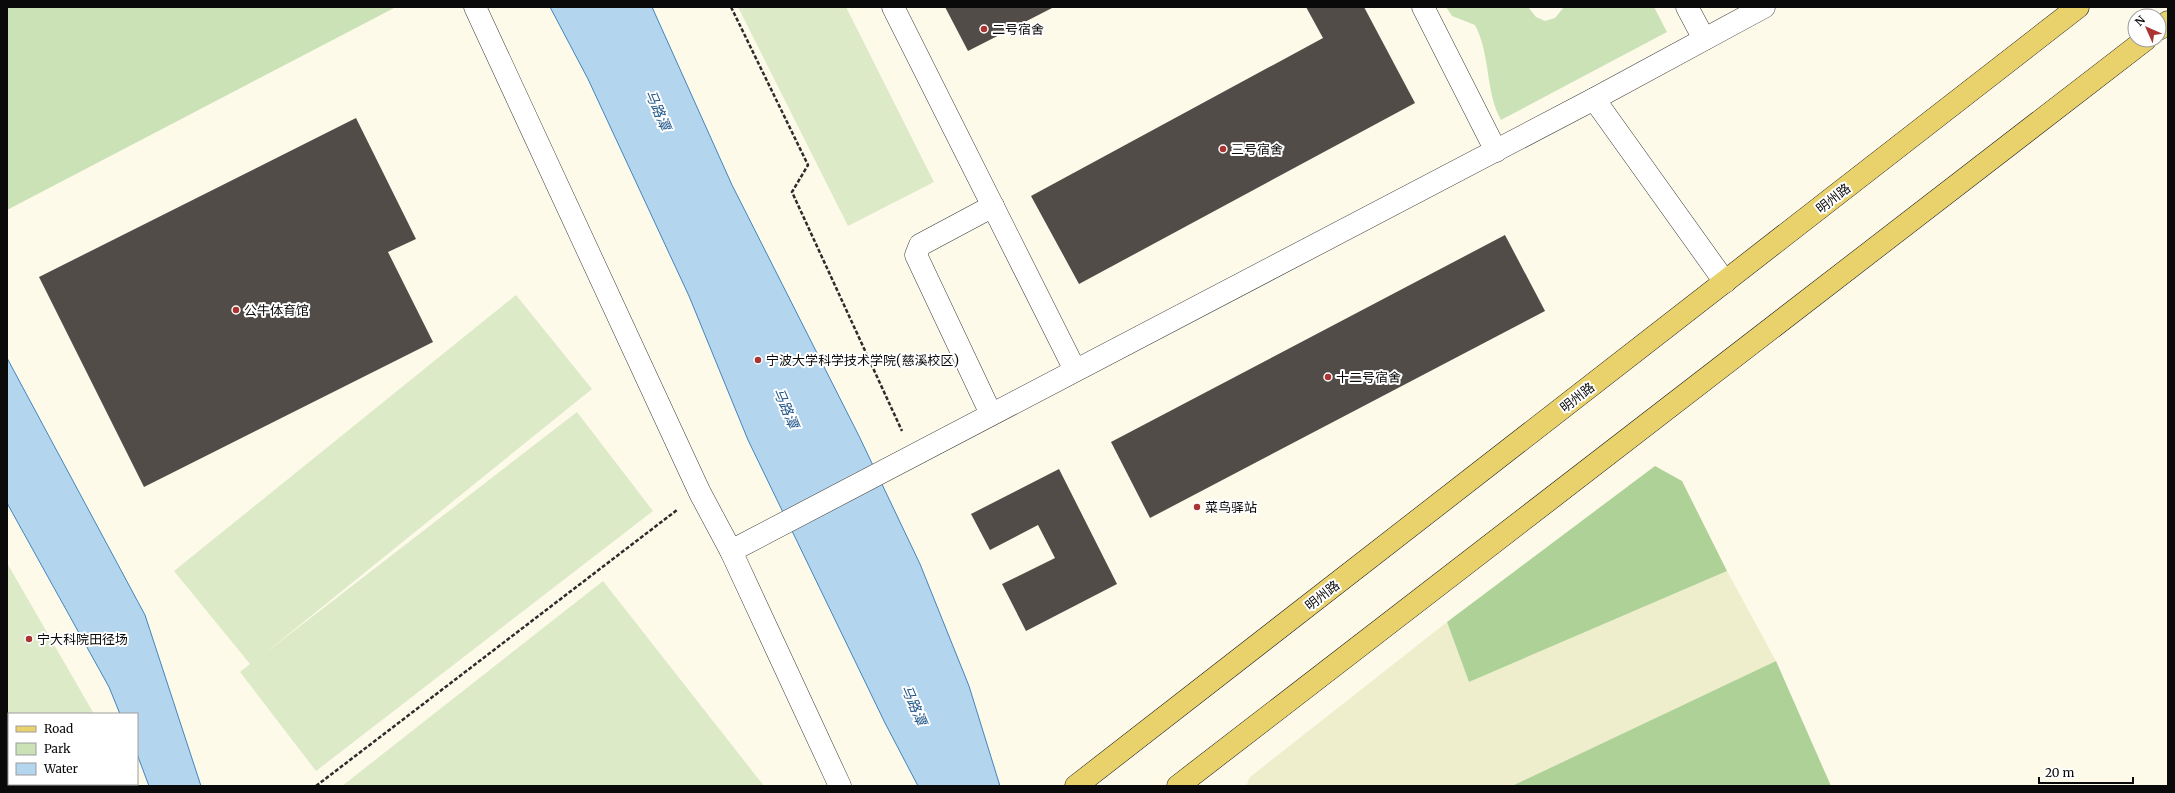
<svg xmlns="http://www.w3.org/2000/svg" width="2175" height="793" font-family="Merriweather,'Noto Sans SC',serif">
<style>
.farmland{fill:#efeecc}
.green{fill:#cbe2b7}
.forest{fill:#aed198}
.pitch{fill:#dceac8}
.water{fill:#b3d5ee;stroke:#4285bd}
.building{fill:#514c47}
.lines{fill:none;stroke-linecap:round;stroke-linejoin:round}
.minor-casing{stroke:#3d3d3d;stroke-width:23}
.major-casing{stroke:#1b1b1b;stroke-width:23}
.path{stroke:#2c2c2c;stroke-width:2.5;stroke-dasharray:4 2;stroke-linecap:butt}
.minor{stroke:#fff;stroke-width:22}
.major{stroke:#e9d26c;stroke-width:22}
.poi-dot{fill:#a93432;stroke:#fff;stroke-width:1.5}
.labels{text-anchor:middle;stroke-width:4;stroke-linejoin:round;paint-order:stroke}
.poi-label{font-size:13px;fill:#0a0a0a;stroke:#fff;text-anchor:start}
.street-label{font-size:13px;fill:#0a0a0a;stroke:#fff}
.water-label{font-size:14px;font-style:italic;fill:#22588c;stroke:#fff}
</style>
<rect width="100%" height="100%" fill="#fdfae9"/>
<path class="farmland" d="M1727 571 1776 661 1512 786H1246L1250 777 1447 622 1469 682Z"/>
<g class="green">
<path d="M7 7H396L7 210Z"/>
<path d="M1446 7H1528L1536 17 1545 21 1555 18 1564 7H1654L1667 32 1501 120C1485 91 1491 56 1475 25L1452 16Z"/>
</g>
<g class="forest">
<path d="M1655 466 1682 481 1727 571 1469 682 1447 622Z"/>
<path d="M1776 661 1831 786H1512Z"/>
</g>
<g class="pitch">
<path d="M738 7H846L934 182 848 226Z"/>
<path d="M516 295 592 389 264 654 577 412 653 511 316 771 240 672 250 664 174 571Z"/>
<path d="M7 563 94 714H9V784H114V786H7Z"/>
<path d="M603 581 764 786H342Z"/>
</g>
<g class="water">
<path d="M550 7H652L732 185 859 436 920 564 969 686 1000 786H918L885 723 748 440 689 296 588 79Z"/>
<path d="M7 358 145 615 201 786H149L137 754V714H120L109 687 7 503Z"/>
</g>
<g class="building">
<path d="M945 7H1054L968 51Z"/>
<path d="M1306 7H1364L1415 103 1079 284 1031 196 1323 38Z"/>
<path d="M356 118 416 239 388 252 433 342 144 487 39 277Z"/>
<path d="M1505 235 1545 311 1150 518 1111 442Z"/>
<path d="M1059 469 1117 584 1026 631 1002 584 1055 558 1038 525 990 550 971 514Z"/>
</g>
<g class="lines">
<g class="minor-casing">
<g id="minor">
<path d="M475 7 700 493 731 551 840 786"/>
<path d="M893 7 1075 370"/>
<path d="M1423 7 1496 151"/>
<path d="M1687 7 1704 39"/>
<path d="M1594 99 1725 282"/>
<path d="M991 414 916 255 920 245 993 206"/>
<path d="M731 551 1594 99 1764 7"/>
</g>
</g>
<g class="major-casing">
<g id="major">
<path d="M2159 29 2168 22"/>
<path d="M1076 786 2078 7"/>
<path d="M1178 786 2145 40"/>
</g>
</g>
<g class="path">
<path d="M731 7 808 165 792 192 902 431"/>
<path d="M316 786 677 510"/>
</g>
<use href="#minor" class="minor"/>
<use href="#major" class="major"/>
</g>
<g class="poi-dot">
<circle cx="984" cy="29" r="4"/>
<circle cx="1223" cy="149" r="4"/>
<circle cx="236" cy="310" r="4"/>
<circle cx="758" cy="360" r="4"/>
<circle cx="1328" cy="377" r="4"/>
<circle cx="1197" cy="507" r="4"/>
<circle cx="29" cy="639" r="4"/>
</g>
<g class="labels">
<g class="poi-label">
<text x="992" y="34">二号宿舍</text>
<text x="1231" y="154">三号宿舍</text>
<text x="244" y="315">公牛体育馆</text>
<text x="766" y="365">宁波大学科学技术学院(慈溪校区)</text>
<text x="1336" y="382">十二号宿舍</text>
<text x="1205" y="512">菜鸟驿站</text>
<text x="37" y="644">宁大科院田径场</text>
</g>
<g class="street-label">
<text transform="translate(1833 198) rotate(-38)" y="5">明州路</text>
<text transform="translate(1577 397) rotate(-38)" y="5">明州路</text>
<text transform="translate(1322 595) rotate(-38)" y="5">明州路</text>
</g>
<g class="water-label">
<text transform="translate(658 110) rotate(67)" y="5">马路潭</text>
<text transform="translate(786 408) rotate(67)" y="5">马路潭</text>
<text transform="translate(914 705) rotate(67)" y="5">马路潭</text>
</g>
</g>
<rect width="2175" height="793" fill="none" stroke="#0a0a0a" stroke-width="16"/>
<rect x="8" y="713" width="130" height="72" fill="#ffffff" stroke="#9d9d9d"/>
<rect x="16" y="726" width="20" height="6" fill="#e9d26c" stroke="#9d9d9d"/>
<text x="44" y="733" font-size="12" fill="#0a0a0a">Road</text>
<rect x="16" y="743" width="20" height="12" fill="#cbe2b7" stroke="#9d9d9d"/>
<text x="44" y="753" font-size="12" fill="#0a0a0a">Park</text>
<rect x="16" y="763" width="20" height="12" fill="#b3d5ee" stroke="#9d9d9d"/>
<text x="44" y="773" font-size="12" fill="#0a0a0a">Water</text>
<g transform="translate(2147 28) rotate(315)"><circle r="19" fill="#ffffff" stroke="#9d9d9d"/>
<path d="M0-3L7 15L0 10L-7 15Z" fill="#a93432"/>
<text y="-6" font-size="11" font-weight="bold" text-anchor="middle" fill="#0a0a0a">N</text>
</g>
<path d="M2039 777v6h94v-6" fill="none" stroke="#0a0a0a" stroke-width="2"/>
<text x="2045" y="777" font-size="12" fill="#0a0a0a" stroke="#ffffff" stroke-width="3" paint-order="stroke">20 m</text>
</svg>
